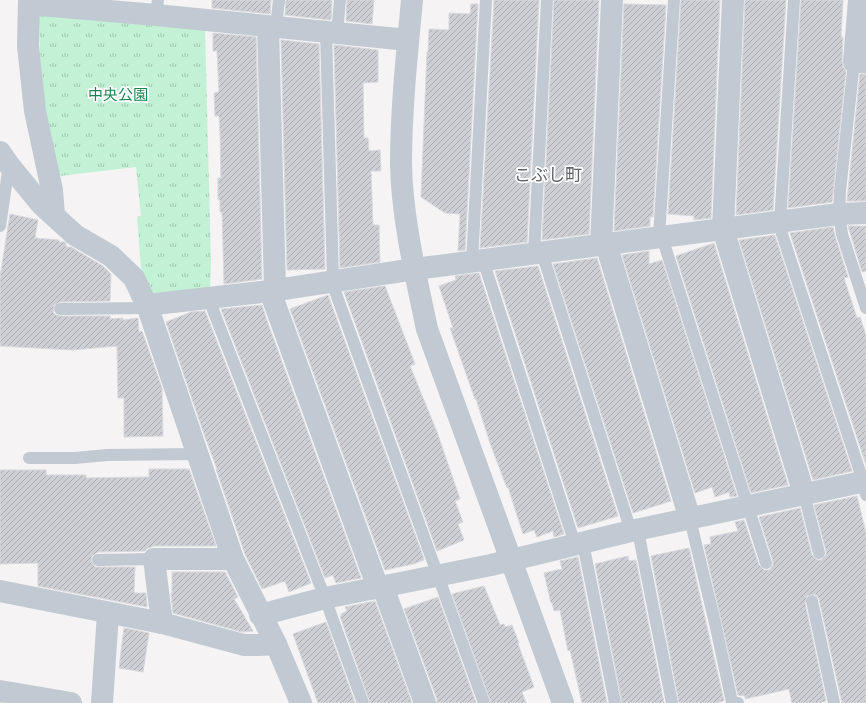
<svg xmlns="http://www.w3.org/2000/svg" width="866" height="703" font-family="Figtree,'Noto Sans JP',sans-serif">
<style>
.park{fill:url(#park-tufts)}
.building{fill:url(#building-hatch);stroke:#d7d9de}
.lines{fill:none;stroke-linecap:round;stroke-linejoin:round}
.service{stroke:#c1cad2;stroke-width:12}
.minor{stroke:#c1cad2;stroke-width:22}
.tertiary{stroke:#c1cad2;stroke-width:22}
.labels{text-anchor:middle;stroke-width:3.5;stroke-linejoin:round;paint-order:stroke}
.park-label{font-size:15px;fill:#17864f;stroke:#fff}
.quarter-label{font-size:17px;fill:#5f6368;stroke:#fff}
</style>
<defs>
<pattern id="park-tufts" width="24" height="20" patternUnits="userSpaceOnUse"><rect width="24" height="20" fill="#c3f1d5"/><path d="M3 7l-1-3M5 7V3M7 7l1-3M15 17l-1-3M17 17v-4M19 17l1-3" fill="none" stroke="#a0c6b0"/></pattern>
<pattern id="building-hatch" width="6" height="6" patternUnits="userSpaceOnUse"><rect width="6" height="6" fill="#cdcfd5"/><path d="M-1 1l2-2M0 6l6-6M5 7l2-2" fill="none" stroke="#a8abb0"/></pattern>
</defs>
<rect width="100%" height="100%" fill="#f5f3f3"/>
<path class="park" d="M45 14 205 28 211 263 210 289 153 293 147 284 141 268 137 217 141 216 136 167 60 176 43 99 40 52 39 17Z"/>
<g class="building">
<path d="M212 0H271L270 14 212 8Z"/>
<path d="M286 0H332L331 20 285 15Z"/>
<path d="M347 0H374L372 24 346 21Z"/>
<path d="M494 0H539L527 242 480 248Z"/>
<path d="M554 0H599L589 234 542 240Z"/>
<path d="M681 0H720L711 218 694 220V216L668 214Z"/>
<path d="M745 0H786L773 210 736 215Z"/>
<path d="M801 0H843L841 37H843L842 61 843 67 846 71 832 202 788 208Z"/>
<path d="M471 4H478L465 250 458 251 460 214 445 213 421 197 427 52H428L429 29 449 30V13L470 14Z"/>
<path d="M624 4 666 5 653 217H650V226L614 231Z"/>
<path d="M213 33 256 37 262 279 224 284 222 212H220V200H218V178H221L220 133 219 116H215L214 93 219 92 217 51H213Z"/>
<path d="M281 40 319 44 325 269 287 270Z"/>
<path d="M334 45 378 50V82L363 83 364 138H368L369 151 380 150 381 171H371L373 225H379L380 262 340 268Z"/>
<path d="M860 74H866V201H847Z"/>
<path d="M10 214 38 220 35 238 59 240V242H65L66 244V247H71L103 266 111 274 110 301 60 302 54 305 53 312 56 315 60 316H110V319L123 318V320L138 318 139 332 142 331 162 388 163 436 124 437V398H118L117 346 72 350 0 346V277Z"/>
<path d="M848 226H866V271L862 272Z"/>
<path d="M833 227 835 236 848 277 844 278 857 318 860 317 866 335V465L790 233Z"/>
<path d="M775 235V236L852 471 813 480 739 240Z"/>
<path d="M714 243 788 485 751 493 676 256Z"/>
<path d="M649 251V264L662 260 737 496 730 497 729 492 715 497 712 487 695 493 622 255Z"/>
<path d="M597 258 671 501 633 513 553 264Z"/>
<path d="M538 266 618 516 578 528 495 271Z"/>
<path d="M479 273 564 534 554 537 553 531 537 537 534 530 523 534 508 487 507 488 490 443 476 399H475L450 328H453L439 286 456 280 455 276Z"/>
<path d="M385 286 415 364 410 366 437 432 460 499 455 501 463 522 458 524 464 540 437 551 344 292Z"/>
<path d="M328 295 423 556 424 560 413 564 385 570 290 309Z"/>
<path d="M262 305 266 318 361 578 336 583 333 575 325 578 221 309Z"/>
<path d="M205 311 311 583 289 592 285 581 262 589 245 554 216 469H217L204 434 166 322 191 312Z"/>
<path d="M149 469H189L216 546H154L148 548 145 551 98 552 92 556 91 561 95 567H135L134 593H146L147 607 38 586V563L0 564V470H46V475H86V478L149 477Z"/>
<path d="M857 496 866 533V703H842L819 599 817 596 814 594 807 596 805 603 826 701 819 703H792L789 689 745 699V696L738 695 704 545 711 544 710 537 738 531 735 522 744 520 759 565 764 570H769L773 565V561L759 517 800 508 812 555 817 560H821L826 555V551L814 505Z"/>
<path d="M689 548 724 701 715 703H679L651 556Z"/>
<path d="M628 556 629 561 636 560 664 703H622L595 564Z"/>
<path d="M578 557 607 703H582L570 650 568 651 560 610 554 611 552 603H551L544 573 562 569 560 561Z"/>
<path d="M172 572H225L238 597 234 599 253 631 242 632 173 613 171 593H172Z"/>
<path d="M484 586 500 625 504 624 505 627 512 625 519 643 518 644 534 687 522 692 526 703H491L452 594Z"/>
<path d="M438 597 476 703H437V699L404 609Z"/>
<path d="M375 601 412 703H370L340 616H342L341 614 347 611 345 607Z"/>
<path d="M326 622 355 703H318L293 634Z"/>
<path d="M124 628 149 633 143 672 119 668Z"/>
</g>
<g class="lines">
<g class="service">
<path d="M794 0 780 222 782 234 863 481 866 495"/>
<path d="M156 15 158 0"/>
<path d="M276 27 279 0"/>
<path d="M326 32 333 280 335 291 484 703"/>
<path d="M337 33 340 0"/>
<path d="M854 62 840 191 839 214 842 234 866 308"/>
<path d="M0 226 9 165"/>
<path d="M659 237 674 0"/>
<path d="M662 237 766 563"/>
<path d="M542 253 631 531"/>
<path d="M534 254 547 0"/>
<path d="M483 260 575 544"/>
<path d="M472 262 486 0"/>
<path d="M208 297 325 598 363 703"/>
<path d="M60 309 148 308"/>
<path d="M29 458H75L107 455 198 454"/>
<path d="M804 494 819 553"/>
<path d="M690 519 715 623 732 702 738 703"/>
<path d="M638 531 672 703"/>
<path d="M583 543 615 703"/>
<path d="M98 560 154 559"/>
<path d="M812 601 834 703"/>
</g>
<g class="minor">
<path d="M29 0 28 46 35 111 52 190 54 215"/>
<path d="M733 0 723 229 804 494"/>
<path d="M859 0 854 62H866"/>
<path d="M29 4 156 15 408 40"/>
<path d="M268 27 275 289"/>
<path d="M0 152 9 165 41 204 75 235 111 256 134 278 148 308 233 559 276 644 301 703"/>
<path d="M606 244 690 519"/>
<path d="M601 245 612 0"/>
<path d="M270 291 378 588"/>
<path d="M146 305 270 291 415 269 723 229 839 214 866 213"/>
<path d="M383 587 425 703"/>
<path d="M0 591 162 623 244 645H259L276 644"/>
<path d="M260 615 325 598 491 565 631 531 866 481"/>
<path d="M162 623 154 559H233"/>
<path d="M0 691 71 703"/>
<path d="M102 703 108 613"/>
</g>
<path class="tertiary" d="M412 0C407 54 401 109 401 164 402 219 416 276 427 329L563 703"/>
</g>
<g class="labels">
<g class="park-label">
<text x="118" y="100">中央公園</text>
</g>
<g class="quarter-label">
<text x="548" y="181">こぶし町</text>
</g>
</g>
</svg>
